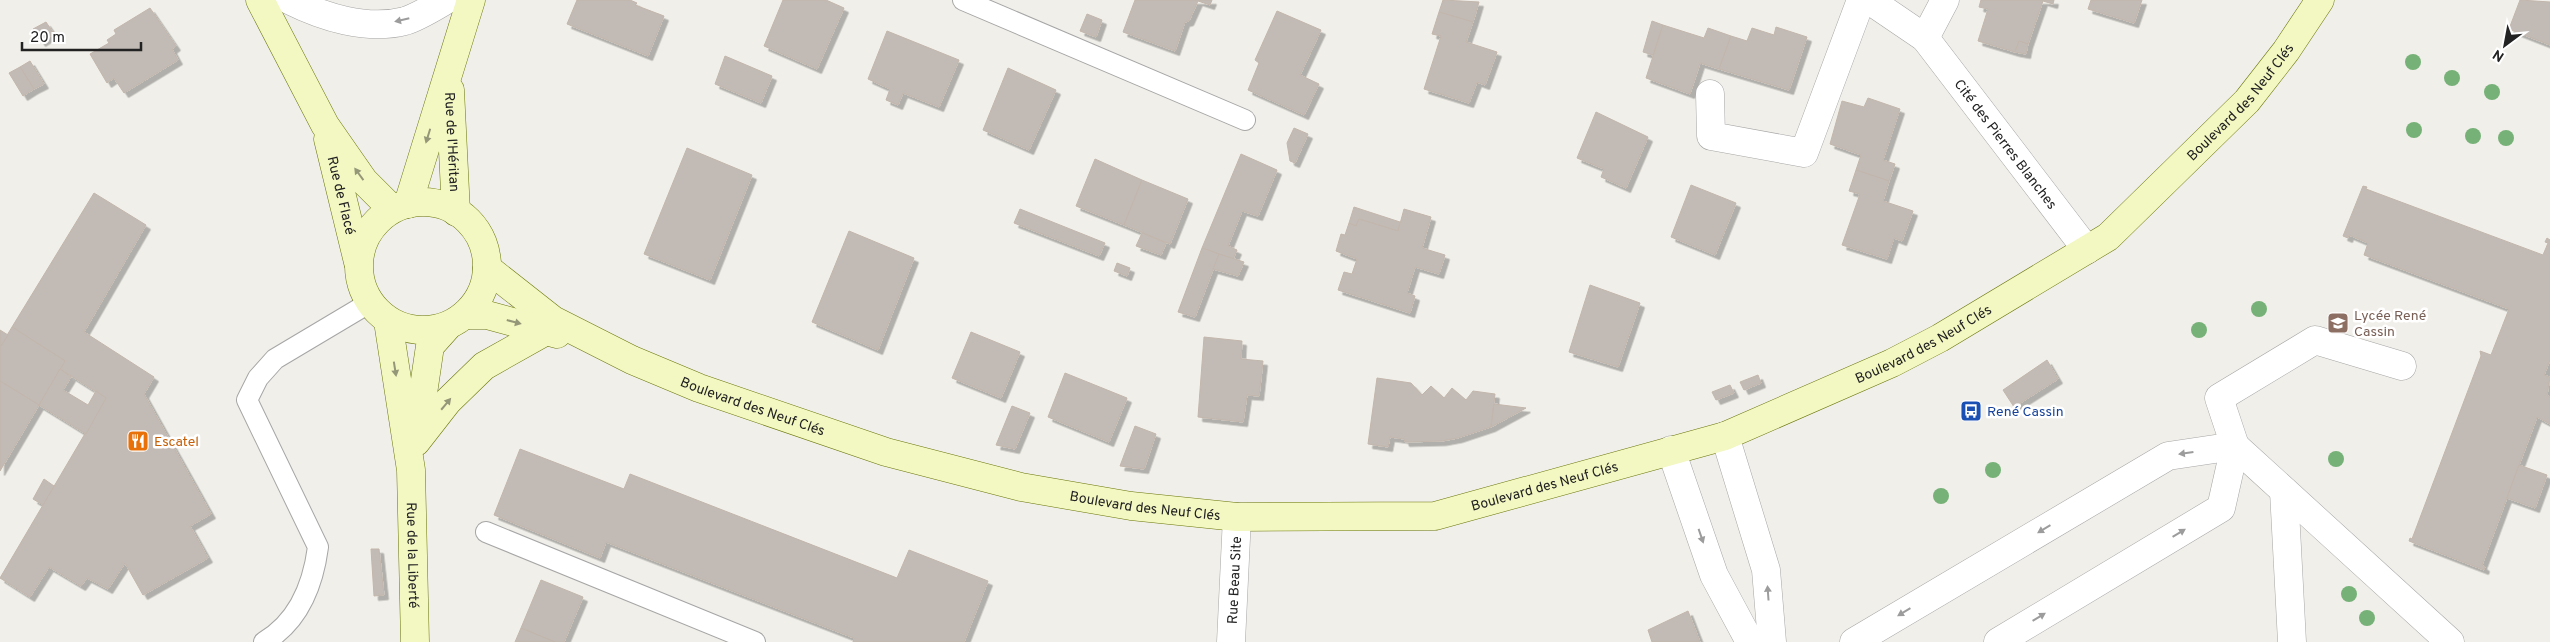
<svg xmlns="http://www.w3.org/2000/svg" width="2550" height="642" font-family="Overpass,sans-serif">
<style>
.building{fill:#c2bbb5;stroke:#c2b6ac;filter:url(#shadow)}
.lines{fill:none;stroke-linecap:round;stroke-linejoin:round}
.lane-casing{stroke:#a6a6a6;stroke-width:22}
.street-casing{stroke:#a6a6a6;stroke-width:29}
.secondary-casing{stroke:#69760b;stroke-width:29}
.lane{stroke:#fff;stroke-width:20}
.street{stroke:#fff;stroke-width:28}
.secondary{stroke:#f3f7c1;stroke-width:28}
.tree{fill:#76b178}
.oneway{fill:#9c9c9c}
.oneway2{fill:#959779}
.labels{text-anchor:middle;stroke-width:5;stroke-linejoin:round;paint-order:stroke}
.street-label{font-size:14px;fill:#222;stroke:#fff}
.education-label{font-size:14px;fill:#785e54;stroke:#fff;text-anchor:start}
.transit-label{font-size:14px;fill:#164399;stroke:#fff;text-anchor:start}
.food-label{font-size:14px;fill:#c56008;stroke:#fff;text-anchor:start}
</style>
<defs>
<filter id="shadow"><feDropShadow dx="4.5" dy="4.5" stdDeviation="0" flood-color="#0004"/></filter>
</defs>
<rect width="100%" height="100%" fill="#f1efe9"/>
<g class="building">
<path d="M577 0H630L637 3 635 5 664 16 648 56 567 24Z"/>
<path d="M783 0H826L844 8 817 69 764 46Z"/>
<path d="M1135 0H1212L1210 5 1198 1 1189 21 1185 22 1175 51 1123 32Z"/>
<path d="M1443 0 1479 2 1473 22 1439 12Z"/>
<path d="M1981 0H2054L2053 4 2043 1 2028 44 2019 41 2015 52 1978 41 1988 9 1979 7Z"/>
<path d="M2091 0H2142L2134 23 2088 9Z"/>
<path d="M2520 0 2550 2V45L2509 29Z"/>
<path d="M150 8 176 46 172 49 178 60 124 93 114 78 107 83 90 54 109 43 107 40 116 34 114 30Z"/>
<path d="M1277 11 1321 30 1300 75 1319 84 1304 115 1248 90 1259 63 1255 60Z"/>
<path d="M1439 12 1473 22 1466 42 1497 52 1485 85 1477 82 1469 103 1424 89 1441 36 1432 34Z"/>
<path d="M1087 14 1102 20 1096 37 1080 31Z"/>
<path d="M1652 21 1663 25 1653 55 1643 52Z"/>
<path d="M46 22 54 34 41 42 33 29Z"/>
<path d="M1663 25 1704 38 1708 28 1731 36 1719 69 1700 63 1690 94 1646 78Z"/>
<path d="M1776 27 1807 37 1789 90 1719 69 1731 36 1747 41 1752 28 1774 35Z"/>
<path d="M887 31 959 60 939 107 903 93 898 105 886 100 890 89 868 79Z"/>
<path d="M2019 41 2028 44 2026 54 2015 52Z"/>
<path d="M725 56 772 76 761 103 715 84Z"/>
<path d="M30 61 44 84 34 89 20 67Z"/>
<path d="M20 67 34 89 23 96 9 73Z"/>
<path d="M1008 68 1056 90 1029 150 983 130Z"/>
<path d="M1868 98 1900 109 1883 160 1895 164 1889 181 1856 170 1861 155 1830 144 1842 101 1864 107Z"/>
<path d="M1596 112 1648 137 1626 188 1601 177 1604 169 1577 158Z"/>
<path d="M1294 128 1308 134 1295 163 1290 161 1287 143Z"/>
<path d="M687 148 752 175 710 280 644 254Z"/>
<path d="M1241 154 1277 170 1258 216 1242 211 1228 246 1237 250 1233 259 1202 248Z"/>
<path d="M1095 159 1142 180 1124 225 1076 206Z"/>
<path d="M1856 170 1889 181 1883 201 1913 211 1902 241 1894 238 1887 259 1842 245 1860 194 1849 191Z"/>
<path d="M1142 180 1188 199 1170 244 1124 225Z"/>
<path d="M1691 185 1736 203 1715 255 1671 237Z"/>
<path d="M2363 186 2367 187 2366 189 2543 255 2548 243 2545 242 2547 238 2550 240V360L2544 375 2550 377 2547 395 2550 397V424L2537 417 2482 565 2485 567 2484 570 2409 541 2410 538 2412 539 2481 356 2480 351 2491 355 2509 309 2364 255 2368 243 2349 235 2348 238 2343 236Z"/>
<path d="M94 193 146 225 84 332 154 377 144 394 211 514 190 526 208 558 143 595 125 563 108 589 87 578 81 586 49 567 30 597 0 578 106 398 60 369 65 361 12 327Z"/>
<path d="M1354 207 1400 222 1398 231 1359 219 1356 226 1349 223Z"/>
<path d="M1020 209 1105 243 1099 256 1014 223Z"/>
<path d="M1404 209 1431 217 1422 248 1445 255 1439 274 1415 267 1407 293 1415 296 1410 313 1338 290 1344 272 1352 274 1357 259 1336 251 1341 234 1345 235 1349 223 1356 226 1359 219 1398 231Z"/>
<path d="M849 231 914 258 878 350 812 322Z"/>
<path d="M1142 233 1166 243 1161 255 1136 246Z"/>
<path d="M1202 248 1219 254 1195 317 1178 312Z"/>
<path d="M1219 254 1244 262 1238 276 1213 269Z"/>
<path d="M1117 263 1130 268 1127 276 1114 271Z"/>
<path d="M1590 285 1640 303 1618 367 1569 352Z"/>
<path d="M12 327 65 361 39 405 0 381V347Z"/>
<path d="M0 330 8 335 1 346H0Z"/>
<path d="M971 332 1020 352 1001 398 952 378Z"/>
<path d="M1204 337 1242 341 1241 359 1263 361 1259 396 1247 395 1243 422 1198 417Z"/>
<path d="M2047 360 2058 379 2014 407 2003 390Z"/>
<path d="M60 369 71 377 63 390 88 405 96 391 106 398 86 434 39 405Z"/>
<path d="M1065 373 1127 398 1109 442 1048 417Z"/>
<path d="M1758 375 1761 383 1744 390 1740 382Z"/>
<path d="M1377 378 1411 383 1422 395 1431 386 1444 398 1452 388 1466 400 1473 391 1495 394 1491 427 1458 438 1442 441 1405 442 1404 439 1390 437 1388 447 1368 444Z"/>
<path d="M0 381 39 405 0 471Z"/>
<path d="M1730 385 1734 393 1716 400 1712 392Z"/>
<path d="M1494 404 1526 408 1491 427Z"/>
<path d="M1012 406 1030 413 1015 449 996 445Z"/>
<path d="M1135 426 1156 434 1144 469 1120 466Z"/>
<path d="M520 449 624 489 630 474 897 578 909 550 988 581 964 642H853L854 638 606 542 600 558 494 515Z"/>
<path d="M2519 465 2547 475 2535 508 2507 498Z"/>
<path d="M44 479 54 486 43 505 33 499Z"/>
<path d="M371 549H379L384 595 374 596Z"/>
<path d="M541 580 583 597 564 642H555L521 628Z"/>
<path d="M1688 611 1700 642H1652L1648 630Z"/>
<path d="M521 628 555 642H515Z"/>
</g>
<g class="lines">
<g class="lane-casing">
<g id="lane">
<path d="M963 0 1245 120"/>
<path d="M486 532 755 642"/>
<path d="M264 642C298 622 313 585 318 547L247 400 258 378 275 359 369 303"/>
</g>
</g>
<g class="street-casing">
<g id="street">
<path d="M289 0C323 17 367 31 405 21 418 17 434 7 446 0"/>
<path id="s1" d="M1869 0 1925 38 2087 250"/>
<path d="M1925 38 1945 0"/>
<path d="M1710 94 1711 136 1804 153 1861 0"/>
<path d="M1725 436 1766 570 1772 642"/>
<path d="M2235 446 2450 642"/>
<path d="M1671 450 1714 575 1750 642"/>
<path d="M2284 491 2292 642"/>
<path id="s2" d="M1231 642 1237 517"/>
<path d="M1854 642 2168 456 2235 446"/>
<path d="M1998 642 2221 508 2235 446 2219 398 2315 340 2402 366"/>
</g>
</g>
<g class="secondary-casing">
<g id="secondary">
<path d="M260 0 325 125 364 181 392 209"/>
<path id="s3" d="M450 90 456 212"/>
<path id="s4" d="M328 139 358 262"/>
<circle cx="423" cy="266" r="64"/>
<path d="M408 204 471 0"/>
<path id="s5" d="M487 268 553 320 632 360 699 388 886 452 1021 487 1131 506 1237 517 1435 516 1725 436 1892 363 1940 338 2108 237 2247 101 2286 51 2320 0"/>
<path d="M466 315H487L557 334"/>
<path id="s6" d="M388 321 411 470 415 642"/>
<path d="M416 441 430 346 447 327"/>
<path d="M416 442 448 401 484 366 546 331"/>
</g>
</g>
<use href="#lane" class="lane"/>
<use href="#street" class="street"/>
<use href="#secondary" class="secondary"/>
</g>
<g class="tree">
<circle cx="2413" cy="62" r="8"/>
<circle cx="2452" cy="78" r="8"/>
<circle cx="2492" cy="92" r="8"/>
<circle cx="2414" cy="130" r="8"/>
<circle cx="2473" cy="136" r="8"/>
<circle cx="2506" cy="138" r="8"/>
<circle cx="2259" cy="309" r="8"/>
<circle cx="2199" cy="330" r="8"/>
<circle cx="2336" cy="459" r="8"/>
<circle cx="1993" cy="470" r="8"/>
<circle cx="1941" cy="496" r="8"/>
<circle cx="2349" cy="594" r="8"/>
<circle cx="2367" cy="618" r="8"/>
</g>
<defs><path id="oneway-solid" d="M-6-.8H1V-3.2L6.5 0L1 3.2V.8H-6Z" transform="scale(1.25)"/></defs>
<g class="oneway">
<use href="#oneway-solid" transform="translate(402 20) rotate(167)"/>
<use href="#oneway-solid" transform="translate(2186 453) rotate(172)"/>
<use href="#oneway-solid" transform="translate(2044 529) rotate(149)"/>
<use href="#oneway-solid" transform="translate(2179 533) rotate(-31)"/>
<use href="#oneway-solid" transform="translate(1701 536) rotate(71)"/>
<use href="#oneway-solid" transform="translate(1768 593) rotate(-94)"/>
<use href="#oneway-solid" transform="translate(1904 612) rotate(149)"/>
<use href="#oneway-solid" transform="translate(2039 617) rotate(-31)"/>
</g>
<g class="oneway2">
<use href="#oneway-solid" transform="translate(428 136) rotate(107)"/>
<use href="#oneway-solid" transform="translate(359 174) rotate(-126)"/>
<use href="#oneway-solid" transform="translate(514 322) rotate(15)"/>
<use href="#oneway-solid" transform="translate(395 369) rotate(81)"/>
<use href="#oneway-solid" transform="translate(446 404) rotate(-50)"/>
</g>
<defs>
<g id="school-square" transform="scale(1.125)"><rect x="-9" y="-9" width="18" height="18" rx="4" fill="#8d6e63" stroke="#fff"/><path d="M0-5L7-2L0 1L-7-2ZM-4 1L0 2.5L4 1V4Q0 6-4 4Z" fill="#fff"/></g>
<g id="bus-square" transform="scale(1.125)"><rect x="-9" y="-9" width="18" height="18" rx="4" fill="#1a4fb4" stroke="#fff"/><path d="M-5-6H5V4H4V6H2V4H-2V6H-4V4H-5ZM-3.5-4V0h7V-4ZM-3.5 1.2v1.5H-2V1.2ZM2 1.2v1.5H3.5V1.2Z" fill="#fff"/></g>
<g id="restaurant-square" transform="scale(1.125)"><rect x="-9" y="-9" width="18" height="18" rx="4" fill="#e8710a" stroke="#fff"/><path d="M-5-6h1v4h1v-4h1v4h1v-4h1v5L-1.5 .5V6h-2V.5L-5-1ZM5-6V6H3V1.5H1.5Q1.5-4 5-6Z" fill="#fff"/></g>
</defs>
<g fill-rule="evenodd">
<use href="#school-square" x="2338" y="323"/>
<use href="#bus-square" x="1971" y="411"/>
<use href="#restaurant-square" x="138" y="441"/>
</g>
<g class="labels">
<g class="street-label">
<text dy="5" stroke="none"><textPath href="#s5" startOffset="1921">Boulevard des Neuf Clés</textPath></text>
<text dy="5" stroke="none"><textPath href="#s3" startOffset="52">Rue de l'Héritan</textPath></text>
<text dy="5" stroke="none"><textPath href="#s1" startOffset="201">Cité des Pierres Blanches</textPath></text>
<text dy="5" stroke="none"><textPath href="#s4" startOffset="58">Rue de Flacé</textPath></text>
<text dy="5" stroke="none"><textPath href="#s5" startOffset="1518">Boulevard des Neuf Clés</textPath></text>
<text dy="5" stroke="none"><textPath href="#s5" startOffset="302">Boulevard des Neuf Clés</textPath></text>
<text dy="5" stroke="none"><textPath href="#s5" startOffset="1112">Boulevard des Neuf Clés</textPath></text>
<text dy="5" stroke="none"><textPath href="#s5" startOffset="708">Boulevard des Neuf Clés</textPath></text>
<text dy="5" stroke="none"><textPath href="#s6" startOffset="236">Rue de la Liberté</textPath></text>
<text dy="5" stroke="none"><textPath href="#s2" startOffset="62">Rue Beau Site</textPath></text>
</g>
<g class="education-label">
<text x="2354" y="320">Lycée René<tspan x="2354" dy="16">Cassin</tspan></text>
</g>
<g class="transit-label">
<text x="1987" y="416">René Cassin</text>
</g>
<g class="food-label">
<text x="154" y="446">Escatel</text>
</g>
</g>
<g transform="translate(2505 45) rotate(212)" stroke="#ffffff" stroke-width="4" paint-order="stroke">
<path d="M0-4L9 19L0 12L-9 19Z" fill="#222222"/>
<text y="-8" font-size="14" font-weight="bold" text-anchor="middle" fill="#222222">N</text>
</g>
<path d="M22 42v8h119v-8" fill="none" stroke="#222222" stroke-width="2.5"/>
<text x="30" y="42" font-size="15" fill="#222222" stroke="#ffffff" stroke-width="4" paint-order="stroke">20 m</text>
</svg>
